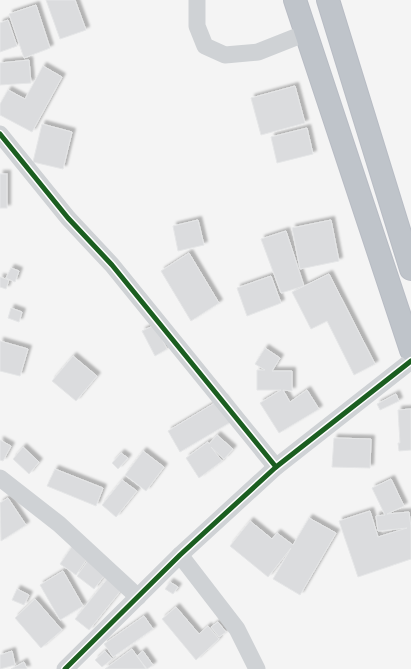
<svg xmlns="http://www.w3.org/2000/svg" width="411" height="669" font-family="Rubik,sans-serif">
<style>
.building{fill:#dbdcde;stroke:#e5e6e7;filter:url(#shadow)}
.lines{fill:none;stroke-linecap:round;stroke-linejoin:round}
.highway-casing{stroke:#b8bcc4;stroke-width:24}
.minor{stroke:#cfd2d5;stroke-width:17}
.highway{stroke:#bfc4ca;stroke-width:22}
.cycleway-casing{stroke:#fff;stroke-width:8}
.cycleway{stroke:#1b5e20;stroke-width:5}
</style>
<defs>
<filter id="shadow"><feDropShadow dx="3.5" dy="-3.5" stdDeviation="1" flood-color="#0004"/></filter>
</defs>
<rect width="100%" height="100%" fill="#f4f4f4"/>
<g class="building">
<path d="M46 0H75L86 30 60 39Z"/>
<path d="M36 5 50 48 24 58 9 14Z"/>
<path d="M8 20 17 46 0 52V23Z"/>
<path d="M29 60 31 83 0 85V63Z"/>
<path d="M43 66 62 77 32 132 0 115V104L8 90 25 99Z"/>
<path d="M295 86 305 123 261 135 251 98Z"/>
<path d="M42 124 72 132 63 169 33 162Z"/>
<path d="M307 128 313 154 277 163 271 137Z"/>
<rect x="0" y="174" width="7" height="34"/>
<path d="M198 220 204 245 178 251 173 226Z"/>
<path d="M331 220 339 261 300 269 292 228Z"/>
<path d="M286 231 304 286 281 293 261 239Z"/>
<path d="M189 253 219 303 191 321 161 271Z"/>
<path d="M11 268 19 271 15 282 6 278Z"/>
<path d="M329 274 375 364 354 375 327 321 311 329 292 292Z"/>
<path d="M271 276 281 303 247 316 237 288Z"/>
<path d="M0 277 9 280 6 289 0 287Z"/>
<path d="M11 308 22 312 19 322 8 318Z"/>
<path d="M155 325 167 349 155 356 142 331Z"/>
<path d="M0 341 28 349 20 376 0 371Z"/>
<path d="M265 348 280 358 272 371H292V391L283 390 290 402 307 390 319 409 279 433 260 403 281 390H257V370H265L255 364Z"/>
<path d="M73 356 97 376 76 401 52 381Z"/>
<path d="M396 394 399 401 380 410 377 404Z"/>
<path d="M223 398 236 419 180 452 168 431Z"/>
<path d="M411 409V450L399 451 398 443H400L398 410Z"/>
<path d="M217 435 233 449 224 459 211 447 222 461 199 478 186 458 208 442 209 444Z"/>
<path d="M334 438 371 439 370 468 332 467Z"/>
<path d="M0 440 11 446 3 461 0 460Z"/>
<path d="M23 447 39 462 29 474 13 459Z"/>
<path d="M143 451 164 467 146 491 125 475Z"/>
<path d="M121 453 128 458 118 469 112 463Z"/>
<path d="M55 469 103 488 96 506 47 486Z"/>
<path d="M391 479 404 506 387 514 409 512 411 527V559L358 577 339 521 370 511 378 537 407 528 378 531 376 516 385 515 372 488Z"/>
<path d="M122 480 137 491 116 517 102 505Z"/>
<path d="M8 498 26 525 1 541 0 503Z"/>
<path d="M309 518 336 533 300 595 273 579 291 548 268 577 230 546 250 521 272 539 277 533 293 545Z"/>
<path d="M73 545 89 556 76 575 60 564Z"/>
<path d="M89 559 107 572 94 589 77 576Z"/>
<path d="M63 571 83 606 60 620 40 585Z"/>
<path d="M112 573 126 584 89 630 75 619Z"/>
<path d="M170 582 178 587 173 594 165 589Z"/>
<path d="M17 589 29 595 24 605 12 600Z"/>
<path d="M35 599 62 630 41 648 15 618Z"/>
<path d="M176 607 199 634 208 626 219 639 196 660 162 619Z"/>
<path d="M144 616 153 629 113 657 104 644Z"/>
<path d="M218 622 226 632 219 637 211 627Z"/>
<path d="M132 649 146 669H105Z"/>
<path d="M12 651 15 665 0 669V655Z"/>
<path d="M105 651 112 659 102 667 95 660Z"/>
<path d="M143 651 153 665 147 669 137 656Z"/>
<path d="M24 662 27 669H11Z"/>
</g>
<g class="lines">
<g class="highway-casing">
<g id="highway">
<path d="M295 0 411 350"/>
<path d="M328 0 411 269"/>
</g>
</g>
<g class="minor">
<path d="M197 0V26L205 46 225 55 258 52 306 33"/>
<path d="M0 134 68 218 112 265 276 467"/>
<path d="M0 478 59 524 138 597"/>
<path d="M180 555 237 629 257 669"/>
<path d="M65 669 180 555 276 467 411 361"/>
</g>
<use href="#highway" class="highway"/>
<g class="cycleway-casing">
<g id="cycleway">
<path d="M0 134 68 218 112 265 276 467"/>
<path d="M65 669 180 555 276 467 411 361"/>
</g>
</g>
<use href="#cycleway" class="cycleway"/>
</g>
</svg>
